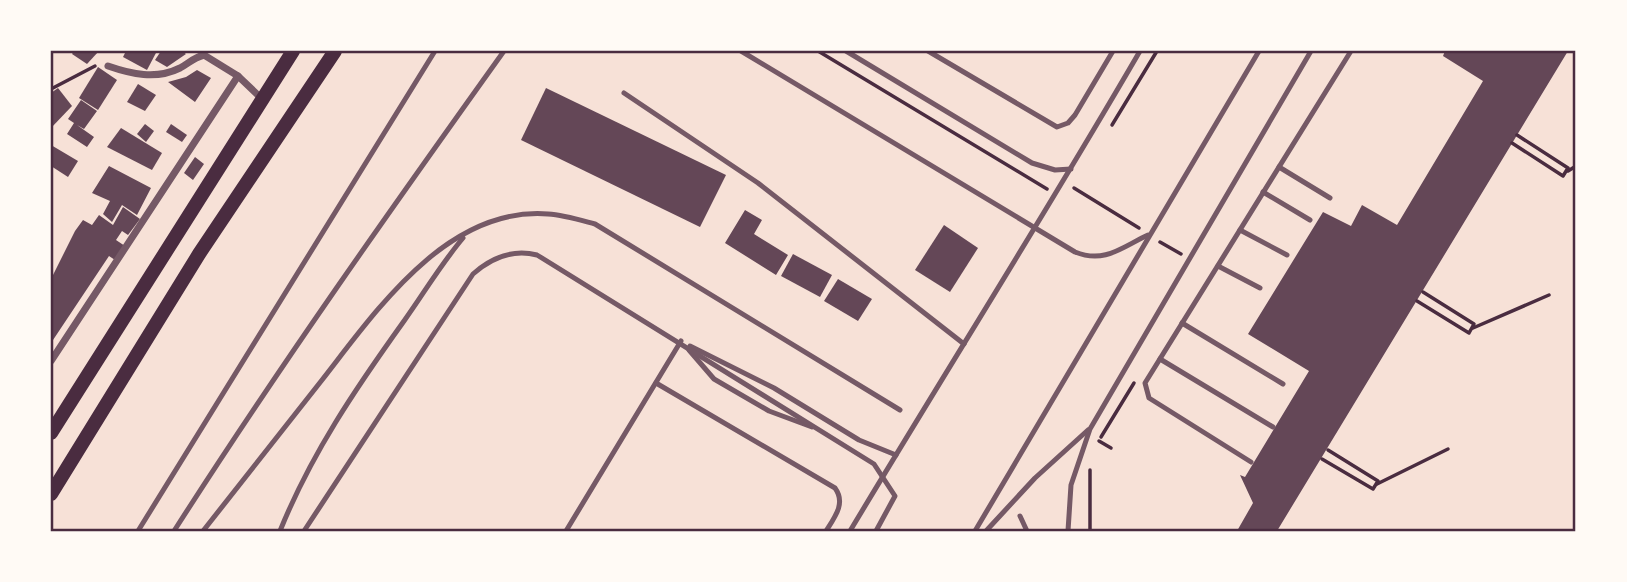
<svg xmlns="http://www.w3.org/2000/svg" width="1627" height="582" font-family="Barlow,sans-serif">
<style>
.building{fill:#644757}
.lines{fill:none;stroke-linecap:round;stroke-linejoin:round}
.path{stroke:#4a2c40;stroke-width:3.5}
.service{stroke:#755966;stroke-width:5}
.minor{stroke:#755966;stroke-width:7}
.secondary{stroke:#4a2c40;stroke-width:14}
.neatline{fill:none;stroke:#4a2c40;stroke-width:2.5}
</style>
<rect width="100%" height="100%" fill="#f7e1d7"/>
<g class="building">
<path d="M74 51H99L87 64 72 54Z"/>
<path d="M126 51H157L147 70 123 57Z"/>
<path d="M161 51H182L186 54 167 67 155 60Z"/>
<path d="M1445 51H1568L1277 531H1237L1253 503 1240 475 1245 477 1309 371 1248 334 1323 212 1351 226 1362 205 1397 225 1483 81 1443 56Z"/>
<path d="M98 67 117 80 98 110 79 98Z"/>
<path d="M197 70 211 78 195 102 168 82 186 77Z"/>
<path d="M138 84 156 95 145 111 127 102Z"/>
<path d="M58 88 72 106 51 128V93Z"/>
<path d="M546 88 726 175 700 227 521 140Z"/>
<path d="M81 100 97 111 84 129 77 125 94 137 87 147 67 134 74 123 68 119Z"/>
<path d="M145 124 154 131 146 142 137 134Z"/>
<path d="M171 124 187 135 182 142 166 132Z"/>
<path d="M121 128 162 153 152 170 107 147Z"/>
<path d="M51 145 78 161 68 177 51 166Z"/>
<path d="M195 157 204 164 193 180 184 173Z"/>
<path d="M109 166 151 188 137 215 122 205 112 222 103 214 110 201 92 193Z"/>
<path d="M123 207 140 219 128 235 122 231 116 240 125 246 115 260 109 256 51 343V279L75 231 83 220 92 225 99 215 113 225Z"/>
<path d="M745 210 762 220 754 234 788 255 776 275 725 243Z"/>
<path d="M944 225 978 248 950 292 915 270Z"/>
<path d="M793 254 832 275 820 297 781 276Z"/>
<path d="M838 279 872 299 858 321 824 301Z"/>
</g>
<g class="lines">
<g class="path">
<path d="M818 51 1047 189"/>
<path d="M51 89 95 66"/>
<path d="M1112 125 1157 51"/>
<path d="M1512 143 1563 176 1568 168 1517 135"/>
<path d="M1568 171 1576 166"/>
<path d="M1074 188 1139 228"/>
<path d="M1160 242 1181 254"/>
<path d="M1417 301 1469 333 1474 324 1423 292"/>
<path d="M1473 328 1549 295"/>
<path d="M1101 437 1134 383"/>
<path d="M1099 441 1111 448"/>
<path d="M1322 459 1373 489 1378 481 1328 450"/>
<path d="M1377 484 1448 449"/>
<path d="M1090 531V470"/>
</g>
<g class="service">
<path d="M741 51 1075 252C1105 264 1122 247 1148 235"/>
<path d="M846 51 1032 163 1055 170 1071 169"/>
<path d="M928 51 1057 127 1068 123 1075 115 1113 51"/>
<path d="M624 93 758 183 964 344"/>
<path d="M1279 167 1330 198"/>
<path d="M1263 192 1310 220"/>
<path d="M1240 230 1287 255"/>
<path d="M1218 266 1260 288"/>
<path d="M1182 323 1283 384"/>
<path d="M690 346 774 388 859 440 896 455"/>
<path d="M689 350 714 379 769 411 812 427"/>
<path d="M1160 359 1273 427"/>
<path d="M656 383 835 488C846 503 835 517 826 531"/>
<path d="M1251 462 1149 398 1145 383 1351 51"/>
<path d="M1020 516 1027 531"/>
<path d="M138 531 435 51"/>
<path d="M174 531C279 367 391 209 504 51"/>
<path d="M203 531C242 481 282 431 322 380 376 311 447 206 548 214 564 215 580 220 595 224L900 410"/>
<path d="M280 531C311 454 356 388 404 321 424 293 441 264 463 238"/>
<path d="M304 531 473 274C491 258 513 249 537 255L874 464 895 496 876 531"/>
<path d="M566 531 681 341"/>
<path d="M850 531C946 371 1046 213 1140 51"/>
<path d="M975 531 1259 51"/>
<path d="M986 531 1035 478 1088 430"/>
<path d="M1068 531 1071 485 1090 429 1311 51"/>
</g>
<g class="minor">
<path d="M108 66C131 74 156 80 180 68 189 63 193 58 204 55L238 76 261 98"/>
<path d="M51 361 238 76"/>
</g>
<g class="secondary">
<path d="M51 433 293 51"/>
<path d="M51 494 199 254 335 51"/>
</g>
</g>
<rect width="1627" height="582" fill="none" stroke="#fffaf5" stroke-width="105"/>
<rect x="52" y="52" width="1522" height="478" class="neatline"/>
</svg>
